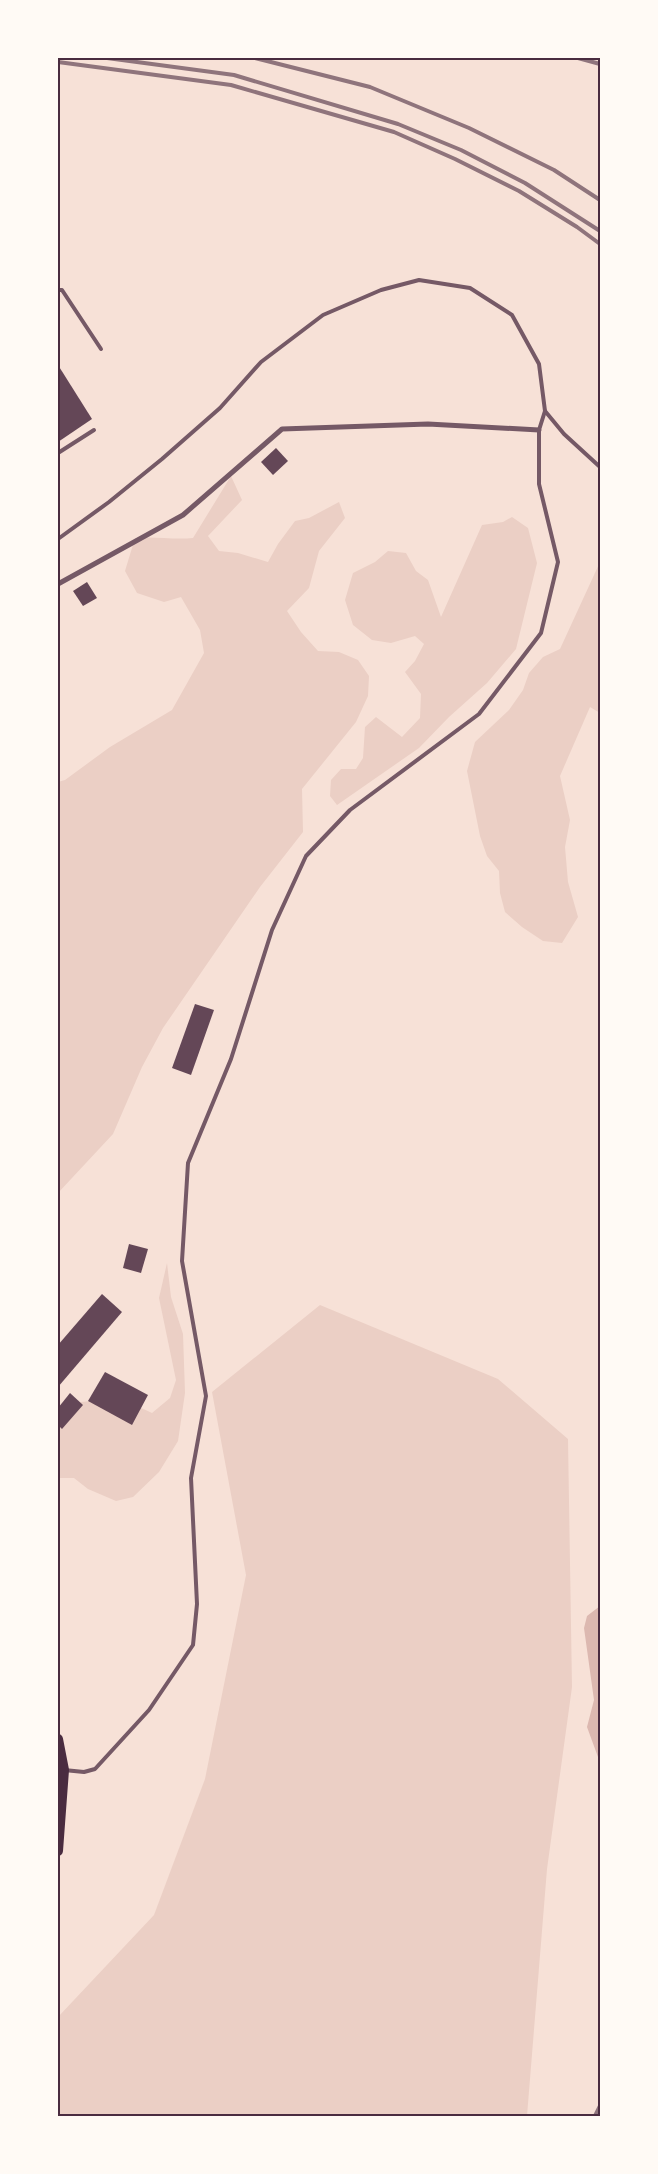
<svg xmlns="http://www.w3.org/2000/svg" width="658" height="2174" font-family="Rubik,sans-serif">
<style>
.green{fill:#ebcfc5}
.water{fill:#dcb8b0}
.building{fill:#644757}
.lines{fill:none;stroke-linecap:round;stroke-linejoin:round}
.service{stroke:#755966;stroke-width:4}
.minor{stroke:#755966;stroke-width:5}
.secondary{stroke:#4a2c40;stroke-width:10}
.rail{stroke:#8f747c;stroke-width:4}
.neatline{fill:none;stroke:#4a2c40;stroke-width:2}
</style>
<rect width="100%" height="100%" fill="#f7e1d7"/>
<g class="green">
<path d="M231 476 242 500 208 536 219 551 238 553 268 562 278 544 295 521 309 518 339 502 345 518 319 551 309 588 287 611 301 632 318 651 339 652 358 660 369 676 368 696 356 722 302 789 303 832 260 887 163 1028 142 1067 113 1134 58 1193V782L65 780 110 747 172 710 204 653 200 630 181 597 164 602 137 593 125 571 135 538C155 536 173 540 193 538Z"/>
<path d="M512 517 528 528 537 563 516 649 487 683 449 717 419 748 337 805 330 796 331 780 341 769H356L363 758 365 727 376 717 402 737 420 718 421 694 405 672 415 661 424 644 415 636 391 643 372 640 353 625 345 600 353 573 375 562 388 551 406 553 416 571 428 580 441 617 482 525 503 522Z"/>
<path d="M600 562V644L598 657H600V713L590 707 560 776 570 820 565 847 568 882 578 917 562 943 543 941 522 927 505 912 500 893 499 871 487 856 480 836 467 771 475 742 509 710 523 690 529 673 543 657 560 649Z"/>
<path d="M167 1263 171 1297 183 1334 185 1393 178 1441 159 1472 133 1497 116 1501 88 1489 74 1478H58V1406C92 1399 121 1396 152 1413L170 1398 176 1380 159 1298Z"/>
<path d="M320 1305 498 1379 568 1439 572 1687 547 1869 527 2116H58V2017L154 1915 205 1779 246 1575 212 1392Z"/>
</g>
<path class="water" d="M600 1606V1776L598 1757 587 1727 594 1700 584 1628 587 1616Z"/>
<g class="building">
<path d="M58 365 92 419 58 442Z"/>
<path d="M276 448 288 461 273 475 261 462Z"/>
<path d="M87 582 97 598 83 606 73 591Z"/>
<path d="M195 1004 214 1010 191 1075 172 1068Z"/>
<path d="M129 1244 148 1249 141 1273 123 1268Z"/>
<path d="M102 1294 122 1312 58 1387V1345Z"/>
<path d="M105 1372 148 1395 132 1425 88 1401Z"/>
<path d="M70 1393 83 1405 62 1429 58 1425V1408Z"/>
</g>
<g class="lines">
<g class="service">
<path d="M58 290H62L101 349"/>
<path d="M545 411 564 434 600 467"/>
<path d="M58 453 94 430"/>
<path d="M58 539 109 502 162 459 220 408 261 362 323 315 381 290 419 280 470 288 512 315 539 364 545 411 539 430V484L558 562 541 633 479 714 350 810 306 856 272 930 231 1059 188 1163 182 1261 206 1396 191 1478 197 1604 193 1645 149 1710 95 1769 84 1772 64 1770"/>
<path d="M600 1522V1529"/>
</g>
<path class="minor" d="M58 584 183 515 282 429 428 424 539 430"/>
<path class="secondary" d="M58 1739 64 1770 58 1851"/>
<g class="rail">
<path d="M107 58 234 75 398 124 461 150 525 183 600 231"/>
<path d="M255 58 370 87 469 128 554 170 600 200"/>
<path d="M578 58 600 64"/>
<path d="M58 62 231 85 394 132 455 159 519 191 577 227 600 244"/>
<path d="M595 2116 600 2106"/>
</g>
</g>
<rect width="658" height="2174" fill="none" stroke="#fffaf5" stroke-width="118"/>
<rect x="59" y="59" width="540" height="2056" class="neatline"/>
</svg>
